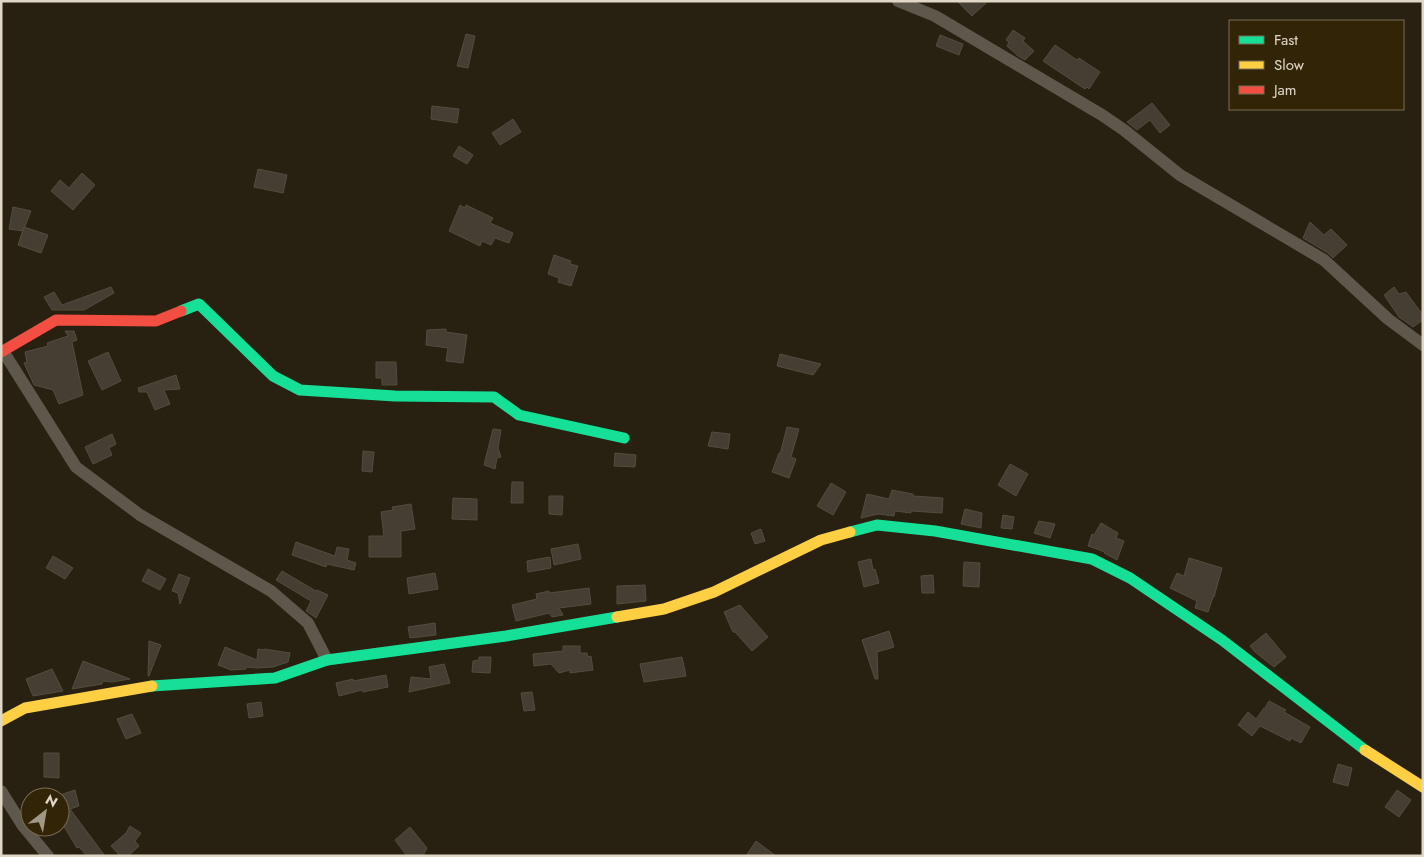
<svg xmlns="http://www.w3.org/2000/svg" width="1424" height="857" font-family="Jost,sans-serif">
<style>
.building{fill:#453e32;stroke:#534c3f}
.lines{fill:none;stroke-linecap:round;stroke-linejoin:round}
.street{stroke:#5e584c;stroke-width:12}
.fast{stroke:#16e098;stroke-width:11}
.slow{stroke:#ffcf43;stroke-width:11}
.jam{stroke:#f24e42;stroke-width:11}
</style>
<rect width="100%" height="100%" fill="#282011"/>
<g class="building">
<path d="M957 1H988L972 16Z"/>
<path d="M1013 30 1025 38 1023 41 1034 51 1025 60 1018 56 1007 46 1009 42 1006 40Z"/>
<path d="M466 34 475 36 468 68 457 66Z"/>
<path d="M940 35 963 44 959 55 936 46Z"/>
<path d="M1055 45 1077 60 1079 58 1100 72 1089 89 1087 87 1085 89 1043 61Z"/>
<path d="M1152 103 1170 125 1160 133 1150 120 1137 130 1127 122Z"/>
<path d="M432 106 459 109 457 123 431 119Z"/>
<path d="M513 119 521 132 500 145 492 133Z"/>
<path d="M459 146 473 155 467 164 453 156Z"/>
<path d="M258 169 287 175 283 193 254 187Z"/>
<path d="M82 173 95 185 73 210 51 191 60 180 69 188Z"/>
<path d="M460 205 465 208 466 205 493 218 490 223 513 233 509 243 495 238 491 245 482 241 480 246 449 231Z"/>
<path d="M13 207 31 211 23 231 9 229Z"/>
<path d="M1310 222 1324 235 1331 229 1347 245 1333 258 1328 253 1303 238Z"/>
<path d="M24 227 48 235 41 253 18 245Z"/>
<path d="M554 255 571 261 570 264 578 266 571 286 558 282 559 278 548 274Z"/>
<path d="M111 287 114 293 84 310H52L44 297 54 292 62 305Z"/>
<path d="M1394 287 1399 294 1406 292 1423 315V320L1413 327 1399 317 1384 295Z"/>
<path d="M446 329V332L467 335 463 363 446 361 448 348 426 345 427 330Z"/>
<path d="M65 331H74L77 340 72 342 83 395 59 404 53 390 34 385 24 363 27 362 25 352 48 346 47 343 68 336Z"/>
<path d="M108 352 121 381 102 390 88 361Z"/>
<path d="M780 354 821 364 813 375 777 366Z"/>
<path d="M376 362H396L397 385H382V378H376Z"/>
<path d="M176 375 180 389 164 390 170 404 155 410 147 392H139L138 388Z"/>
<path d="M787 427 799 429 791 457 796 459 789 478 772 472 779 453 780 454Z"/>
<path d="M493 429 501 430 498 448 501 457 497 458 495 469 484 465Z"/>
<path d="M712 432 730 434 728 449 708 446Z"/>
<path d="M112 434 116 444 109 448 112 455 93 464 85 447Z"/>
<path d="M363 451 374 452 372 472 362 471Z"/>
<path d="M615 453 636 455 635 467 614 466Z"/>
<path d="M1010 464 1028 474 1016 496 998 485Z"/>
<path d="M512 482H523V503H511Z"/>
<path d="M831 483 846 492 833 515 817 506Z"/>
<path d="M892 490 913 494V496L943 498 942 513 911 511V513L895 511 894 516 878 514 861 518 867 494 889 499Z"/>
<path d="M549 496H563L562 515 549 514Z"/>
<path d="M453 498 477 499V520L452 519Z"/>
<path d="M411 504 415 529 401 531V557H369V536H384L381 512 393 510 392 507Z"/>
<path d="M965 509 982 513 981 528 961 524Z"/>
<path d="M1003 515 1014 517 1012 529 1001 528Z"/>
<path d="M1039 521 1055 524 1050 538 1034 533Z"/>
<path d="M1101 523 1118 533 1116 538 1124 541 1117 560 1104 553 1105 552 1088 546 1092 534 1094 535Z"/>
<path d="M761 529 765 541 755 544 751 533Z"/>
<path d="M296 542 335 556 337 547 349 549 347 560 356 563 354 570 327 564 326 567 292 555Z"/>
<path d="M578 544 581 559 554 565 551 549Z"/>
<path d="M53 556 73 568 65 579 46 568Z"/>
<path d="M550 557 551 568 528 572 527 561Z"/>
<path d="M1189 558 1222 568 1214 597H1213L1208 612 1195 608 1197 601 1170 588 1177 573 1184 576Z"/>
<path d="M871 559 873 570 875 569 879 583 864 587 858 562Z"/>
<path d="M964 562 980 563 979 587 963 586Z"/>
<path d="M148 569 166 579 160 590 142 581Z"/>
<path d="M282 571 316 591 317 590 328 595 316 618 306 611 311 601 276 580Z"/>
<path d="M435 573 438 589 409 594 407 578Z"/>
<path d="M179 574 190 578 180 604 178 593 172 591Z"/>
<path d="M933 575 934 593H922L921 576Z"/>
<path d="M645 585 646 601 617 604V586Z"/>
<path d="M589 588 591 604 559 608 563 615 552 617 549 613 516 621 512 605 537 599 536 594 549 591V593Z"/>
<path d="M740 605 768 637 752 651 735 632H733L724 612Z"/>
<path d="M435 623 436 635 410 638 408 627Z"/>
<path d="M889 631 894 647 877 652 878 679H875L862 640Z"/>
<path d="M1266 633 1286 657 1274 667 1255 652 1250 646Z"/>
<path d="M149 641 161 645 149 676H148Z"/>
<path d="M563 646H580V653H587L588 657 591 656 593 670 570 673V670L559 673 551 664 534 666 533 654 563 651Z"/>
<path d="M225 647 257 660 258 649 263 650 264 649 290 653 288 662 273 667 257 668 246 667V669L231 670 218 665Z"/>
<path d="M479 657H491L490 673 472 672 473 661 479 660Z"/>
<path d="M682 657 686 676 644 682 640 664Z"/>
<path d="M83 661 130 679 112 682 103 681 102 684 72 689Z"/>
<path d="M444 664 450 683 409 692 411 677 431 679 429 667Z"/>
<path d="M52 669 63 691 33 696 26 679Z"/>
<path d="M386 675 388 687 363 692 362 690 339 696 336 683 353 679V681Z"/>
<path d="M532 692 535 710 524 711 521 693Z"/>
<path d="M1269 701 1286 710 1284 712 1310 727 1301 743 1291 738 1290 741 1260 726 1252 736 1238 725 1248 712 1256 719 1264 708H1265Z"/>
<path d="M261 702 263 716 249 718 247 704Z"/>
<path d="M132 714 141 733 126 739 117 719Z"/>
<path d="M44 753H59V778L44 777Z"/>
<path d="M1338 764 1352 768 1348 786 1333 782Z"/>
<path d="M75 790 79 806 70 809 105 856H87L79 847 77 848 60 820V795Z"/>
<path d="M1397 790 1411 800 1399 817 1385 807Z"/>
<path d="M130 826 141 833 135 841 139 846 128 856H120L111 846 126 833Z"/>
<path d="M410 827 427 848 423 856H407L395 840Z"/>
<path d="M756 841 776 856H746Z"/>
</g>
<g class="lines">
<g class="street">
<path d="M898 1 935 16 1102 115 1124 130 1180 175 1324 260 1388 319 1423 345"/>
<path d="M3 351 76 467 140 515 271 591 308 623 327 660"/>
<path d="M1 791 23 826 48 856"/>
</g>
<g class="fast">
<path d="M181 311 199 304 273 376 300 390 395 396 494 397 519 415 624 438"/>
<path d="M850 532 877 525 935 531 1092 559 1130 578 1222 640 1365 750"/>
<path d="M152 686 275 678 327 660 506 636 617 617"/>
</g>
<g class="slow">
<path d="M617 617 664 609 714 592 821 540 850 532"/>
<path d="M1 721 25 708 152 686"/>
<path d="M1365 750 1423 787"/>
</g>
<path class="jam" d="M1 352 56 320 156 321 181 311"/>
</g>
<rect width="1424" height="857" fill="none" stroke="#e0d7c7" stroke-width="5"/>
<rect x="1229" y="20" width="175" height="90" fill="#322407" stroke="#786c54"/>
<rect x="1239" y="36" width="25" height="8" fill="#16e098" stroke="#786c54"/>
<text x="1274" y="45" font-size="15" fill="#e0d7c7">Fast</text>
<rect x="1239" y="61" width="25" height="8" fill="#ffcf43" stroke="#786c54"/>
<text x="1274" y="70" font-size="15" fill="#e0d7c7">Slow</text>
<rect x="1239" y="86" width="25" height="8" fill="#f24e42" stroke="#786c54"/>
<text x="1274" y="95" font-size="15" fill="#e0d7c7">Jam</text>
<g transform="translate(45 812) rotate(31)"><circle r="24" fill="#322407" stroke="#786c54"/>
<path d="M0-4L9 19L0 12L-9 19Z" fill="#a09787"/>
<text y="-8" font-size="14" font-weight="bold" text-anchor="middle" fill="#e0d7c7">N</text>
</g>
</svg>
